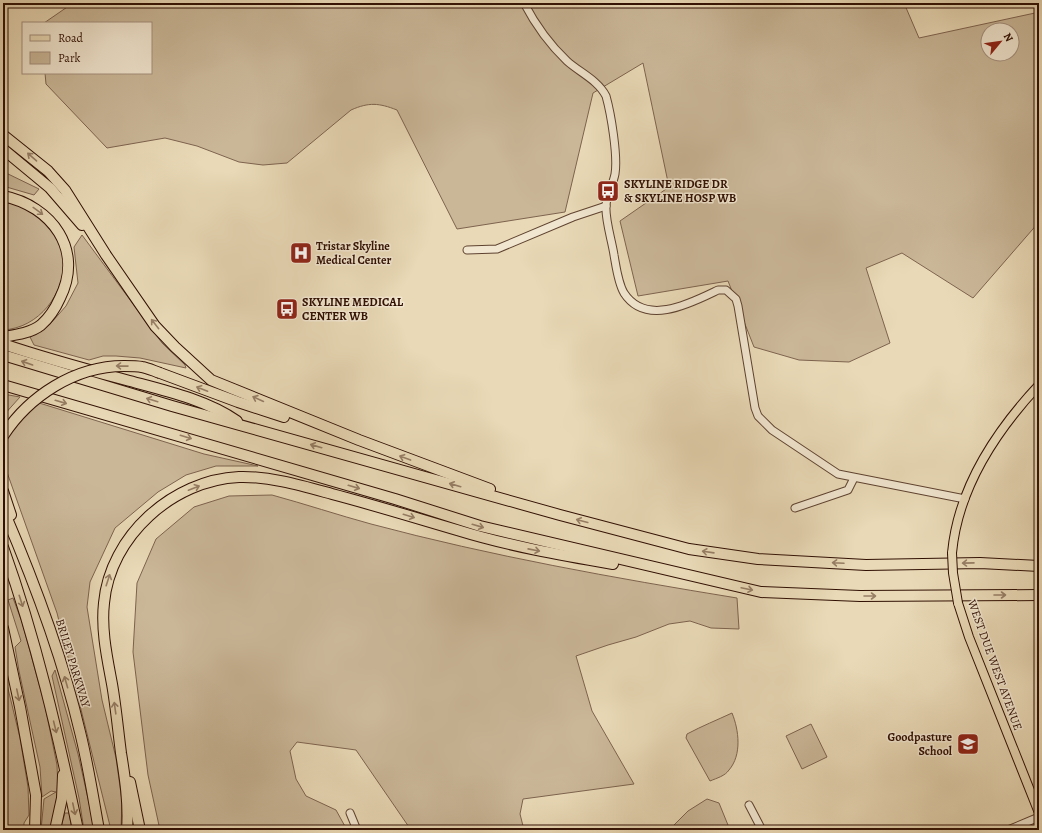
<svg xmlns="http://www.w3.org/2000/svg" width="1042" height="833" font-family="Alegreya,serif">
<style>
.green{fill:#cab798;stroke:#7d634e;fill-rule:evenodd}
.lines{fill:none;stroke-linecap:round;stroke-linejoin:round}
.minor-casing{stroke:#5e4230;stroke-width:9}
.major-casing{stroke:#300f03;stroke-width:10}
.highway-casing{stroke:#300f03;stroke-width:12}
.minor{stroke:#f1e6d0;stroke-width:7}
.major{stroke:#e9d9b6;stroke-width:8}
.highway{stroke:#e9d9b6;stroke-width:10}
.major-bridge-casing{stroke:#300f03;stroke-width:10;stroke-linecap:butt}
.highway-bridge-casing{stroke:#300f03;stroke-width:12;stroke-linecap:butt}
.major-bridge{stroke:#e9d9b6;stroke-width:8}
.highway-bridge{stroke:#e9d9b6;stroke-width:10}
.oneway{stroke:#967e65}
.labels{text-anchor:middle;stroke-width:3;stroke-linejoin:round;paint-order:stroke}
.poi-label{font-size:12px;font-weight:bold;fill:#300f03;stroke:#f1e6d0;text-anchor:start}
.street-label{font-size:12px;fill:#300f03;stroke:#f1e6d0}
</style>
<rect width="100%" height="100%" fill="#e9d9b6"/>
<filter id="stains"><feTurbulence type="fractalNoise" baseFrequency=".005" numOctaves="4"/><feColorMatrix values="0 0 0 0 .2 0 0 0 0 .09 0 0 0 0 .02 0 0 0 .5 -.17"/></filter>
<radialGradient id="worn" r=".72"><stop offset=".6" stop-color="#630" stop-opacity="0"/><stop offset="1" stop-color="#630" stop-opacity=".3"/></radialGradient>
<g class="green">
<path d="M73 3H904L919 38 1035 13 1039 21V222L973 298 902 253 866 268 890 343 849 362 799 360 754 347 728 281 638 296 620 221 669 187 643 63 593 93 565 212 457 229 397 110C379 103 369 102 351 110L287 163 263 165 239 162 197 146 165 138 107 148 46 84 45 73H151V23H44ZM988 30H1012V54H988Z"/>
<path d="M3 171 4 172 39 189 34 195 3 186Z"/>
<path d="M3 201C9 202 16 202 21 204 41 212 64 237 64 259 65 294 39 328 3 330Z"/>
<path d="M82 235 162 343 185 365 186 368 140 358 116 356H103L89 360 34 345 30 337 51 323 66 306 78 283 74 247Z"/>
<path d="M3 394 20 397 3 416Z"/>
<path d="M36 402 204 454 258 466H216L186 475 158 492 115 528 90 582 87 607 102 700 116 758 122 801 121 830H111L57 613 3 461V443L10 430Z"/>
<path d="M272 495C305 504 338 515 371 524 491 556 614 578 737 598L739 629 711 628 690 621 669 624 636 637 608 645 576 656 592 711 634 784 523 799 520 814 524 830H411L356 750 297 742 290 751 296 779 306 796 336 810 347 830H160L148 775 133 652 137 583 156 539 194 507 229 496Z"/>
<path d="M13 598 22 622 45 706 57 765 58 791 51 830H41L44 799 56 792 51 791 42 797 40 767 19 671 15 647 21 641 8 600Z"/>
<path d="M3 668 20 738 28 787 29 815 24 823V830H3Z"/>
<path d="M55 670 78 754 95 830H84L79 798 52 676Z"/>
<path d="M732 713C739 730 742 755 729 770 725 776 717 778 710 781L686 738 687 734C702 726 717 720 732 713Z"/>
<path d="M811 724 827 757 802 769 786 736Z"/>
<path d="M707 799 719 803 730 830H669L688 811Z"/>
<path d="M65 813H69L72 830H60Z"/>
</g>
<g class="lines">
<g class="minor-casing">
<g id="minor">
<path d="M524 3C535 24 549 44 567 61 579 72 598 80 606 96 611 114 618 156 615 174 613 185 606 196 606 206 605 220 612 241 614 255 616 266 618 283 624 293 646 327 691 303 718 290H726L736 299 738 306 755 408 758 416 772 430 838 474 965 499"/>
<path d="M467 250 497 249 573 217 606 206"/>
<path d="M795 508 848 490 854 478"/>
<path d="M749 805 762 830"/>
<path d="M350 813 357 830"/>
<path d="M1008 830 1039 817"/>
</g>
</g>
<g class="major-casing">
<g id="major">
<path d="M952 553C958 488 995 432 1039 385"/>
<path d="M958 603 969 637 1039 813"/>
</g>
</g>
<g class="highway-casing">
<g id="highway">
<path d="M3 135 48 171 65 190 106 255 155 326 175 347 211 380 359 440 490 489"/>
<path d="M3 149 50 188 82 225"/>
<path d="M3 196C52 206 84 250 60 298 56 307 49 318 41 325 31 333 15 335 3 337"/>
<path d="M3 344C44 358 85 369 126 380 163 390 205 399 237 421"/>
<path d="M3 355 172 406 560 515 689 549 758 559 866 565 980 563 1039 566"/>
<path d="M160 373 238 402 284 417"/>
<path d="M3 385 395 499 480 526 761 592 860 596 1039 595"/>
<path d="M3 491 11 515"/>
<path d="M3 509C34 581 62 655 80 732 88 764 93 797 99 830"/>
<path d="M3 547C36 639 58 734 78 830"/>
<path d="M3 628 20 707 36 795 35 830"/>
<path d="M130 782 140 830"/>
<path d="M55 830 62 798 63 775"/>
<path d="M127 830C129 804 125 778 121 753 118 730 116 707 112 684 107 657 101 630 104 603 110 536 173 480 239 477 270 476 303 486 332 494 374 505 416 518 457 530 509 546 560 555 613 564"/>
</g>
</g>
<use href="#minor" class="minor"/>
<use href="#major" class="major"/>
<use href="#highway" class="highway"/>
<g class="major-bridge-casing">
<path id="major-bridge" d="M952 553 953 573 958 603"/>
</g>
<g class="highway-bridge-casing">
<path id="highway-bridge" d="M3 436C29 396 75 366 124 366 130 366 137 366 142 367 148 368 154 371 160 373"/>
</g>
<use href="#major-bridge" class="major-bridge"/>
<use href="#highway-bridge" class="highway-bridge"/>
</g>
<defs><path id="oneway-shaft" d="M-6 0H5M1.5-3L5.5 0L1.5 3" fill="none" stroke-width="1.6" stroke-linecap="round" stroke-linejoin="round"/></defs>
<g class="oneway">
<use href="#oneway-shaft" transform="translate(32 157) rotate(-139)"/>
<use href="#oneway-shaft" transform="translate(38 211) rotate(36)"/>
<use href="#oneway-shaft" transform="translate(155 324) rotate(-128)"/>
<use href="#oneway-shaft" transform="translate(27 363) rotate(-161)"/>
<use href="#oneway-shaft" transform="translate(122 366) rotate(-179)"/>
<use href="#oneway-shaft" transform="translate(202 389) rotate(-159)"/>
<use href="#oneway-shaft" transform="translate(258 399) rotate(-155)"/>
<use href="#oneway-shaft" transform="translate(152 400) rotate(-163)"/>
<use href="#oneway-shaft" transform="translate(61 402) rotate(16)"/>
<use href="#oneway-shaft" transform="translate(186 437) rotate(17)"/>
<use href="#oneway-shaft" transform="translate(316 446) rotate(-164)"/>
<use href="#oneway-shaft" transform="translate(405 458) rotate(-160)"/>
<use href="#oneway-shaft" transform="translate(455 485) rotate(-164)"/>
<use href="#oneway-shaft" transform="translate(354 487) rotate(16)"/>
<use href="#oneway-shaft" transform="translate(194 488) rotate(-21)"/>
<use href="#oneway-shaft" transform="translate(409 516) rotate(17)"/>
<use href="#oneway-shaft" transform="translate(582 521) rotate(-165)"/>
<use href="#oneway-shaft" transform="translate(478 526) rotate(16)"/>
<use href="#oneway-shaft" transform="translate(534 550) rotate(11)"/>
<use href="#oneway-shaft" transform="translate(708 552) rotate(-172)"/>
<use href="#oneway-shaft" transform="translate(838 563) rotate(-177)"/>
<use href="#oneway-shaft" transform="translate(968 563) rotate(179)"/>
<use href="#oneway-shaft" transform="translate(108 580) rotate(-72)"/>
<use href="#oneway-shaft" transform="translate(747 589) rotate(12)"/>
<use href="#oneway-shaft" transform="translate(1000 595)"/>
<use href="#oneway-shaft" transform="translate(870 596)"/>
<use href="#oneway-shaft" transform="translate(21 601) rotate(72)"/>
<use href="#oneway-shaft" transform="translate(66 682) rotate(-106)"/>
<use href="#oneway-shaft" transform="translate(18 695) rotate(78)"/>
<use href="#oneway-shaft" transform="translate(115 708) rotate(-98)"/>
<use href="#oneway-shaft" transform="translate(55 727) rotate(76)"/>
<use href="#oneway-shaft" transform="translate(74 809) rotate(78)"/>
</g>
<defs>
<g id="bus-square" transform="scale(1.15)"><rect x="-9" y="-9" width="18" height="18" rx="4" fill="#8f2418" stroke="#f1e6d0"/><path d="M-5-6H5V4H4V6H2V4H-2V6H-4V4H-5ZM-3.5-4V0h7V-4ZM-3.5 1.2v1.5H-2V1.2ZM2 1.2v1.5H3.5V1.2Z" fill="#fff"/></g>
<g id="hospital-square" transform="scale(1.15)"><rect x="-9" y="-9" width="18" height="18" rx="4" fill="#8f2418" stroke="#f1e6d0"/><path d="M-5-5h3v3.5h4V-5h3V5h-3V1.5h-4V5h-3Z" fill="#fff"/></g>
<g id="school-square" transform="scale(1.15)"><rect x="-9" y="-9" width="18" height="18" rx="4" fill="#8f2418" stroke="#f1e6d0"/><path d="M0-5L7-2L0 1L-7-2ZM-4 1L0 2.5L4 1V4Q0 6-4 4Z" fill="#fff"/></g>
</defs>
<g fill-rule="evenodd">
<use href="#bus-square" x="608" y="191"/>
<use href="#hospital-square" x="301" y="253"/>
<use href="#bus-square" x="287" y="309"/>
<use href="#school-square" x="968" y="744"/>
</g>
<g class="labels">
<g class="poi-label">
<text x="624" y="188">SKYLINE RIDGE DR<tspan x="624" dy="14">&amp; SKYLINE HOSP WB</tspan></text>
<text x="316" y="250">Tristar Skyline<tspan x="316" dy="14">Medical Center</tspan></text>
<text x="302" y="306">SKYLINE MEDICAL<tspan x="302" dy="14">CENTER WB</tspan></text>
<text x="952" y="741" text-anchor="end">Goodpasture<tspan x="952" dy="14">School</tspan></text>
</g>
<g class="street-label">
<text transform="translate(73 663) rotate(73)" y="4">BRILEY PARKWAY</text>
<text transform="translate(995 665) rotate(70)" y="4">WEST DUE WEST AVENUE</text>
</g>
</g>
<rect width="1042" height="833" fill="none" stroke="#e9d9b6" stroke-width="16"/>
<rect x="4" y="4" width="1034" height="825" fill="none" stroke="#300f03" stroke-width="2"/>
<rect x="8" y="8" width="1026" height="817" fill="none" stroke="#300f03"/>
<rect x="22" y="22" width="130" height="52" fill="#f1e6d0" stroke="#a4907e"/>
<rect x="30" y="35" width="20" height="6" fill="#e9d9b6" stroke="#a4907e"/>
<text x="58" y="42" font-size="12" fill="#300f03">Road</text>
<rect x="30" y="52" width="20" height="12" fill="#cab798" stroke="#a4907e"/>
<text x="58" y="62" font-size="12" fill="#300f03">Park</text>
<g transform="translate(1000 42) rotate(61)"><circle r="19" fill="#f1e6d0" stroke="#a4907e"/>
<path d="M0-3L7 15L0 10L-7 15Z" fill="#8f2418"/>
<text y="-6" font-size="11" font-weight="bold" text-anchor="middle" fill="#300f03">N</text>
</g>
<rect width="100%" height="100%" filter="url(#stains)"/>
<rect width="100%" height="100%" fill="url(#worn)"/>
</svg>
